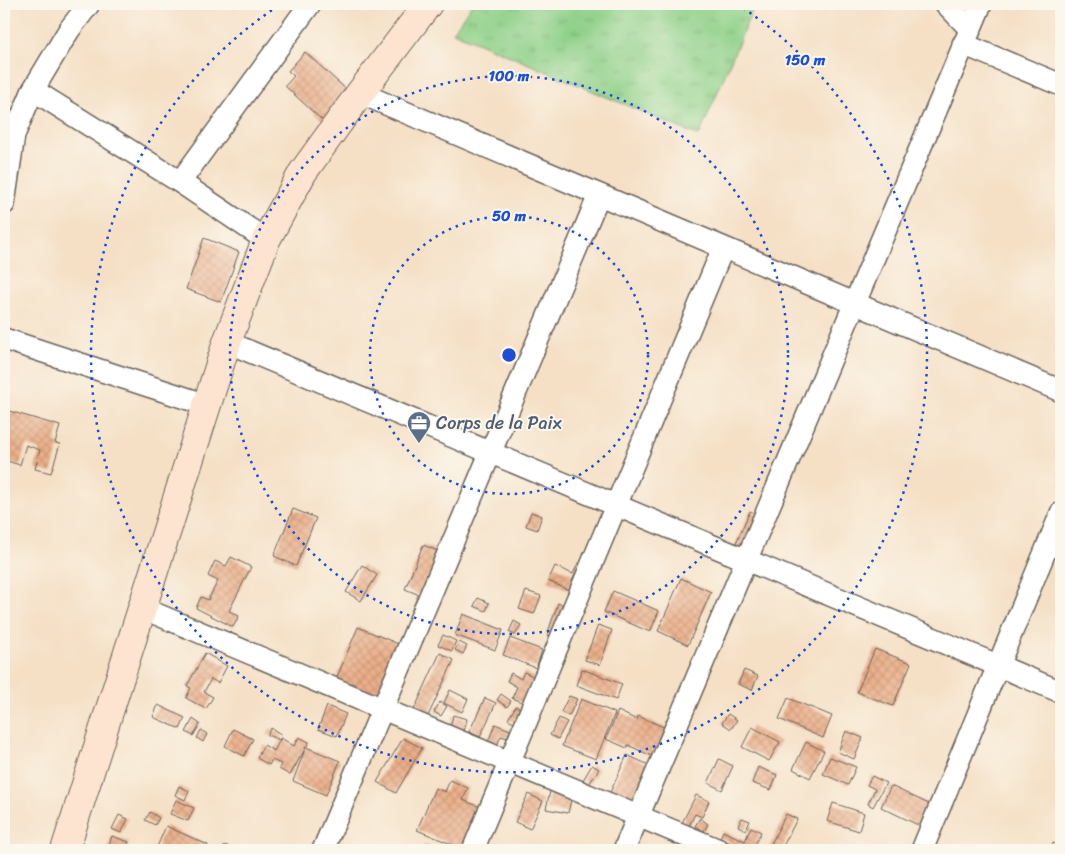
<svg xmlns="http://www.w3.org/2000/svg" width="1065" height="854" font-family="Sriracha,sans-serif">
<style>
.park{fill:url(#park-tufts);stroke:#557652}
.building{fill:url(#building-cross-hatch)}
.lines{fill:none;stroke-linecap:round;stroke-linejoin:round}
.minor-casing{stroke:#686158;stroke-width:24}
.secondary-casing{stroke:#686158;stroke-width:30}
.minor{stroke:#fff;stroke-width:21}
.secondary{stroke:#fde4d0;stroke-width:28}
.ring{fill:none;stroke:#1d4ed8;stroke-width:2.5;stroke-dasharray:2.5 5}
.labels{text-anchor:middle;stroke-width:4;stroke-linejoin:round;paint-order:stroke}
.service-label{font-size:18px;fill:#4e5e75;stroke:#fbf7ec;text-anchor:start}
.centre{fill:#1d4ed8;stroke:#fbf7ec;stroke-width:2.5}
.ring-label{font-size:15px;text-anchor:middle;font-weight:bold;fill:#1d4ed8;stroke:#fbf7ec;stroke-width:4;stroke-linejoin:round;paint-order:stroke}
</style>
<defs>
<pattern id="park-tufts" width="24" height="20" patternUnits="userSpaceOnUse" patternTransform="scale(1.25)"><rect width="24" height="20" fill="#8ed088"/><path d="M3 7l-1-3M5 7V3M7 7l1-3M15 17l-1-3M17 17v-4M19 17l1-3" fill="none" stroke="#7ab275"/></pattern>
<pattern id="building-cross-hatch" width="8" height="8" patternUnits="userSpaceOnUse" patternTransform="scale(1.25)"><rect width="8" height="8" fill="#ebaf8a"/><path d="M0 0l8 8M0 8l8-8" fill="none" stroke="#c99676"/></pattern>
</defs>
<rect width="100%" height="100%" fill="#fbf7ec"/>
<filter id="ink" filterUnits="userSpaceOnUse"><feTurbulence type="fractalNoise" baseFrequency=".02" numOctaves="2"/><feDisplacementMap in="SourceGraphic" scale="10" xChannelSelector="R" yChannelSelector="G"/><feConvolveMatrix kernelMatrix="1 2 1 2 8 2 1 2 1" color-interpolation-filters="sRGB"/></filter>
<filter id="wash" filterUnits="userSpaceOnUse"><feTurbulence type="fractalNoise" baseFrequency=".0096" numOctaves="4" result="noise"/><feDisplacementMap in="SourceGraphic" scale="20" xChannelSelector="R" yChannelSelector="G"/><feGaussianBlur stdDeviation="1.12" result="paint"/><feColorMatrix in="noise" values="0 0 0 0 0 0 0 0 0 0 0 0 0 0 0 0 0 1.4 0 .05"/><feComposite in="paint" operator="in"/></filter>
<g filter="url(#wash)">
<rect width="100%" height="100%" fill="#f5e0c6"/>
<path class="park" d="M472 4H755L699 136 453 32Z"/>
<g id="blocks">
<g class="building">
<path d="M305 52 349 92 323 121 285 86 294 76 288 71Z"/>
<path d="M204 238 239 252 221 302 186 289Z"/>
<path d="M6 410 60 426 55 443 60 444 51 473 35 469 40 450 26 445 20 465 4 460V419Z"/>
<path d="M293 509 316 518 296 566 274 556Z"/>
<path d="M750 511 768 519 753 553 735 545Z"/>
<path d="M531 512 542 516 537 530 526 526Z"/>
<path d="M423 545 445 554 427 598 405 589Z"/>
<path d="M231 557 251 567 229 611 239 616 233 627 196 608 201 597 208 600 218 581 208 576 215 561 226 566Z"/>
<path d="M578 563 590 568 578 594 548 581 555 566 573 574Z"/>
<path d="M362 565 377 575 361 601 346 592Z"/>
<path d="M681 578 711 592 688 645 658 631Z"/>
<path d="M526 591 541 596 534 614 519 609Z"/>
<path d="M613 591 659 611 650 632 604 612Z"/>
<path d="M478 598 489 603 486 611 474 606Z"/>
<path d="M558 603 574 608 563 640 547 635Z"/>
<path d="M463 614 503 630 495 650 455 635Z"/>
<path d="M514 621 521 625 515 635 509 632Z"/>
<path d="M598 625 612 630 600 665 585 660Z"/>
<path d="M358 627 403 646 381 700 335 682Z"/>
<path d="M443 635 456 641 452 651 438 645Z"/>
<path d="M510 638 542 650 536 668 503 655Z"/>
<path d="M459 642 467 646 463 654 455 650Z"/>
<path d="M875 649 911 663 893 706 857 692Z"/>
<path d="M205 653 227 666 218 683 211 679 204 692 213 697 206 709 186 698 191 688 187 686Z"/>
<path d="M440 653 454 660 428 716 414 710Z"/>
<path d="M582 669 622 684 616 700 576 685Z"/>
<path d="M744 670 758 676 752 690 738 684Z"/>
<path d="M524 672 542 680 530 706 512 698 517 687 507 681 511 673 521 679Z"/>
<path d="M450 690 468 699 462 712 444 703Z"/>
<path d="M501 694 511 701 507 707 497 700Z"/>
<path d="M569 696 577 699 569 716 561 712Z"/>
<path d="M485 698 496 703 480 737 469 732Z"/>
<path d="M788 698 832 716 823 738 779 719Z"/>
<path d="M581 699 615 713 596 759 562 746Z"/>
<path d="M440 702 447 706 441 716 434 712Z"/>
<path d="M158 705 185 718 180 729 153 717Z"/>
<path d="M327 706 346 714 337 736 318 729Z"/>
<path d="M516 706 525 712 518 724 508 719Z"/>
<path d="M618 711 637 720 638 716 673 731 660 760 628 745 627 748 606 739Z"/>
<path d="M728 714 737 720 731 729 722 723Z"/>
<path d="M453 715 467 719 464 731 450 728Z"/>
<path d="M559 718 567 722 558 739 550 735Z"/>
<path d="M193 719 200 724 193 736 186 732Z"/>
<path d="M495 724 510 730 507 738 501 736 497 745 488 742Z"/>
<path d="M752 727 780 742 769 761 742 747Z"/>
<path d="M271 728 282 735 280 740 267 735Z"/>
<path d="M233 729 253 739 244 756 225 746Z"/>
<path d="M201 730 207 734 203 742 197 738Z"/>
<path d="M846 731 863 738 854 759 838 752Z"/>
<path d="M299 737 309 742 290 775 279 769 281 764 272 760 269 765 257 758 264 745 274 751 281 738 294 746Z"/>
<path d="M403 738 422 748 396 793 377 782Z"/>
<path d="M806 742 824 751 810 778 793 769Z"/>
<path d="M306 747 340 761 326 795 293 781Z"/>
<path d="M627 755 653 767 636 806 609 795Z"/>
<path d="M830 757 856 767 848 785 823 774Z"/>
<path d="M719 759 733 766 722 790 708 783Z"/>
<path d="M592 765 599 769 589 784 583 780Z"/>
<path d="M758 767 777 775 771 790 752 783Z"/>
<path d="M872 776 886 783 873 807 868 804 875 789 867 785Z"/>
<path d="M450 780 468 788 463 800 485 809 466 850 417 830 435 788 445 792Z"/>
<path d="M179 786 189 791 185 800 175 795Z"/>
<path d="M891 786 931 805 920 826 881 807Z"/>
<path d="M550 791 572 796 568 813 546 809Z"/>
<path d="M528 794 543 801 530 829 515 822Z"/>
<path d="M696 795 709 801 702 817 695 814 689 826 682 823Z"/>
<path d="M176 800 194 808 188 821 170 814Z"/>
<path d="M833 803 864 813 859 831 827 821Z"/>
<path d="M150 812 159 818 155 825 145 820Z"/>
<path d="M786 814 797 819 781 850H773L769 848Z"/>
<path d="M119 815 128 819 121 833 112 829Z"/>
<path d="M700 818 708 824 704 831 695 826Z"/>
<path d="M742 818 750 821 746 830 738 826Z"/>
<path d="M166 826 208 845 206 850H165L157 847Z"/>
<path d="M751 827 761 832 752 850H745L720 838 723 831 745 841Z"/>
<path d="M112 836 129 842 126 850H107Z"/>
<path d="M1053 843 1061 846V850H1050Z"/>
<path d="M225 845 235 850H222Z"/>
<path d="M424 845 438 850H422Z"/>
<path d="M573 846 584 850H571Z"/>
</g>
</g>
</g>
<g filter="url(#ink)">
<use href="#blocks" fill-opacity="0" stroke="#686158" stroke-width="1"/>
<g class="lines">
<g class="minor-casing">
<g id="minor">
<path d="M946 4 970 29"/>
<path d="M963 44 1061 85"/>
<path d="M33 90 180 182 266 240"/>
<path d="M360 93 1061 391"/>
<path d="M180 182 310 4"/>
<path d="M4 204 14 135 33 90 69 30 89 4"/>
<path d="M4 339 207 405"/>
<path d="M227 342 1061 692"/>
<path d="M142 608 719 850"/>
<path d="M323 850 599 195"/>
<path d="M473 850 723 248"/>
<path d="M624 850 981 4"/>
<path d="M922 850 1061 513"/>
</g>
</g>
<g class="secondary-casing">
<path id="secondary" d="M65 850 227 342 266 240 303 172 360 93 428 4"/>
</g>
<use href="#minor" class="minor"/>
<use href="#secondary" class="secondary"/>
</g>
</g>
<g class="ring">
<circle cx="509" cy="355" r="139"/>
<circle cx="509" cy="355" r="279"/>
<path d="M737 4A418 418 0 1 1 281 4"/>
</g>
<defs>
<g id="office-pin" transform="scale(1.25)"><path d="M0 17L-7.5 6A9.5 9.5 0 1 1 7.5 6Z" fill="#5c6f8a" stroke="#fbf7ec"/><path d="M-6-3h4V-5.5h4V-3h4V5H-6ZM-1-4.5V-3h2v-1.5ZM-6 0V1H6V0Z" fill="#fff"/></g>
</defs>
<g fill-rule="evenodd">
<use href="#office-pin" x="419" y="423"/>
</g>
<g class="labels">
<g class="service-label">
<text x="436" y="429">Corps de la Paix</text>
</g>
</g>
<circle cx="509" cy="355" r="8" class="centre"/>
<g class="ring-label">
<text x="805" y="65">150 m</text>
<text x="509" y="81">100 m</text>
<text x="509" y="221">50 m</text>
</g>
<rect width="1065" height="854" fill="none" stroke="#fbf7ec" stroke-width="20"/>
</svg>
